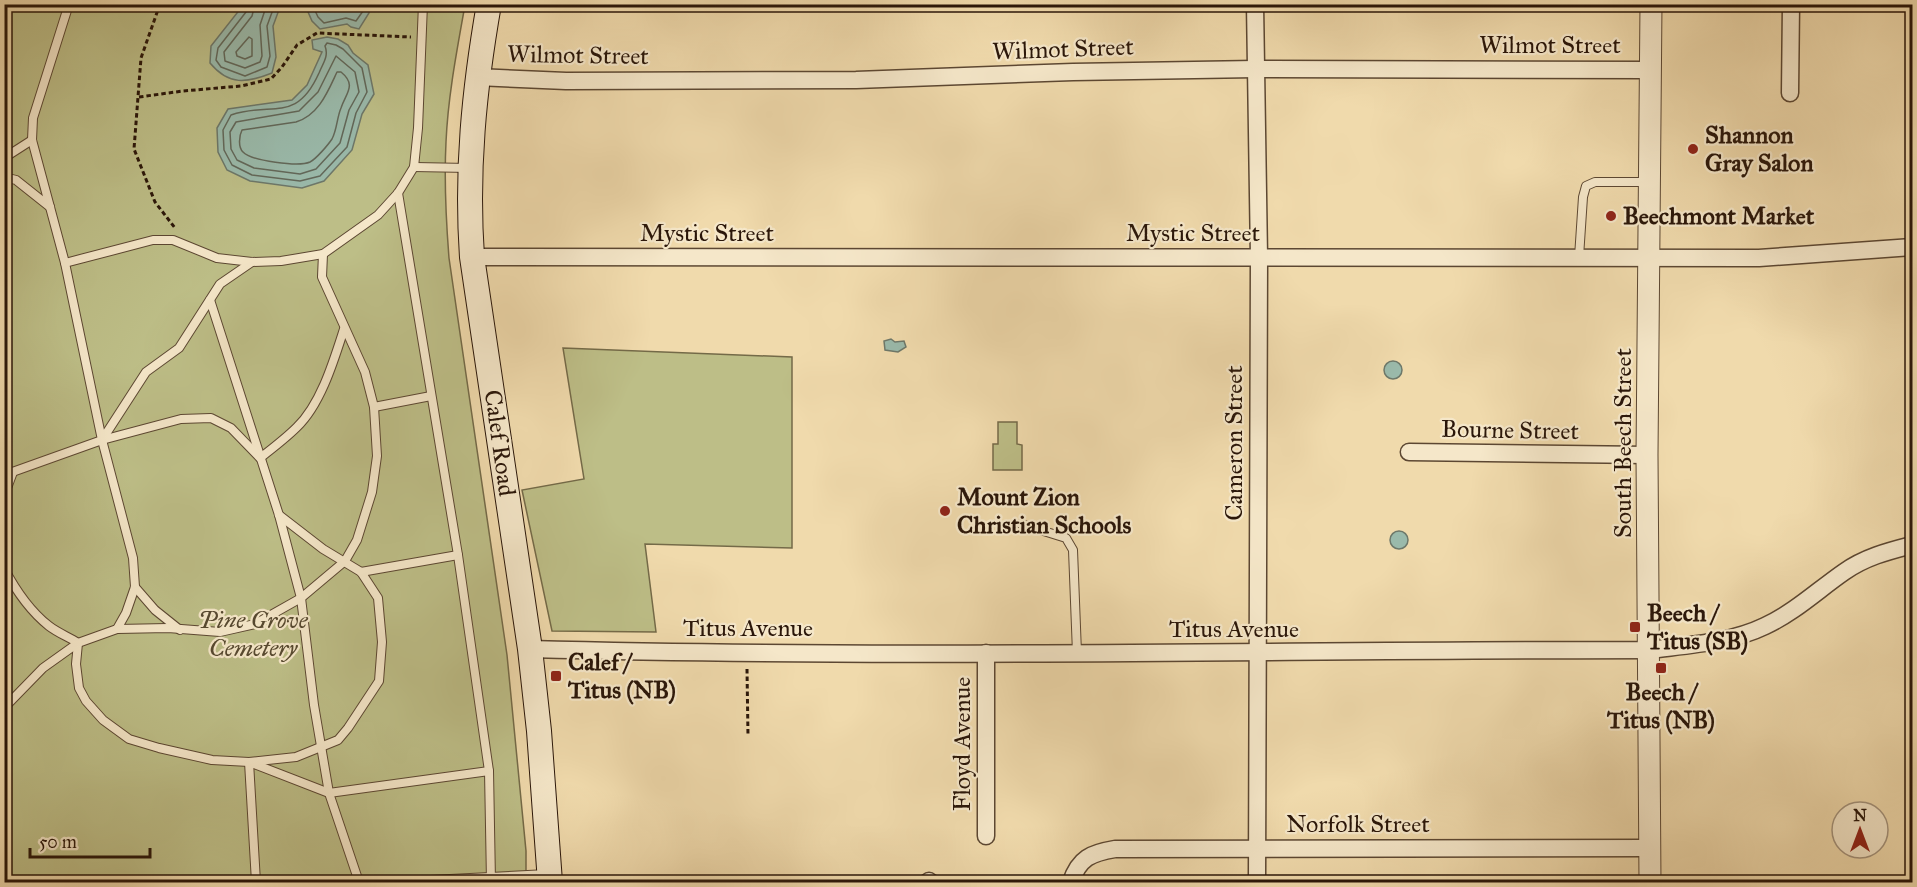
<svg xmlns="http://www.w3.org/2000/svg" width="1917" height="887" font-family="'IM FELL Great Primer',serif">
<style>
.green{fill:#bdbe87;stroke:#746a48;stroke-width:1.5}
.water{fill:#9abaab;stroke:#6d786a;stroke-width:1.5}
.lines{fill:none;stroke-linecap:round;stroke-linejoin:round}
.shore{stroke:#62685a;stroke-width:1.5}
.service-casing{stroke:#5c4732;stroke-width:10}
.minor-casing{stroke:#5c4732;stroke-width:19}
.tertiary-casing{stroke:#5c4732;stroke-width:23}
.secondary-casing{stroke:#2a1609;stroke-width:26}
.path{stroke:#2a1609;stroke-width:3;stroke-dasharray:4.5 3;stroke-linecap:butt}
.service{stroke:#f5e7c9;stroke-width:8}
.minor{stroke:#f5e7c9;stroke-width:16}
.tertiary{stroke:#f5e7c9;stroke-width:21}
.secondary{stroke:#f5e7c9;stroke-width:24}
.poi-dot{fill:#8f2418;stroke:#f5e7c9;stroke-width:2}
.labels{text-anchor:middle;stroke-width:4.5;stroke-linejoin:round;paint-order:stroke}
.street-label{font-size:24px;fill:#2a1609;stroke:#f5e7c9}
.poi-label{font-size:24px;font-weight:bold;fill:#2a1609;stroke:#f5e7c9;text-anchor:start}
.park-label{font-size:24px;font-style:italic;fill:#56482f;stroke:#f5e7c9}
</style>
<rect width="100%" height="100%" fill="#f0daac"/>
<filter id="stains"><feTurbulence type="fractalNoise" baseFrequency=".00333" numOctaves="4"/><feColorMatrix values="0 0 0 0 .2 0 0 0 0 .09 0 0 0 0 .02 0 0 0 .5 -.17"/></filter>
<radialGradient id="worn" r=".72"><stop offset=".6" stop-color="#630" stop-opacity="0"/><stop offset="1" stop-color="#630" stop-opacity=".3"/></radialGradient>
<g class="green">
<path d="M5 5H465C457 50 448 96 446 142 444 181 446 220 449 258L507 655 526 851V882H5Z"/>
<path d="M563 348 792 357V548L645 544 656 632 552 631 522 490 584 479Z"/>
<path d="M998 422H1017V444L1022 445V470H993V444H998Z"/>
</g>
<g class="water">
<path d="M242 5H287L280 7 273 26 276 57 272 73C247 83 229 86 210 63L211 46 241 8Z"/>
<path d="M305 5H370L369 13 359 29 351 27 347 24 320 29 312 21Z"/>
<path d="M327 37 338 39 348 45 353 53 368 65 374 94 362 114 352 150 324 181 302 188 250 181 227 170 218 152 217 128 228 109 292 100 307 85 322 52 313 49 312 40Z"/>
<path d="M891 339 895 342 904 341 906 347 898 352 885 350 884 341Z"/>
<circle cx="1393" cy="370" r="9"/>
<circle cx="1399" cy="540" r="9"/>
</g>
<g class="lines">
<g class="shore">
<path d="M247 4 246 12 218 48 216 60 221 67 245 76 267 67 270 56 267 26 275 4"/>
<path d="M255 4 252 16 224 52 225 61 245 68 260 62 262 56 260 25 267 4"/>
<path d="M312 4 318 17 324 23 346 18 356 21 363 11 364 4"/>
<path d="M249 37 252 39V56L245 59 237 56 236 52Z"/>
<path d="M327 43 336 45 343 49 362 68 367 92 356 113 347 147 320 176 300 181 252 175 232 165 224 150 223 130 231 115C273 101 296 124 319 73 323 63 329 56 325 46Z"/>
<path d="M336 56 355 72 359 92 349 110 340 143 316 169 300 174 254 168 237 160 231 149 230 132 236 122 299 111 318 92Z"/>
<path d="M337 72H341C357 85 346 93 341 108 337 117 337 130 332 139 328 145 316 159 310 162 299 167 251 161 243 152 238 147 239 136 242 130L296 122C319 115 328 91 337 72Z"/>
</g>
<g class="service-casing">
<g id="service">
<path d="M4 158 32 140"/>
<path d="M414 167 469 168"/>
<path d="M4 177 16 180 50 207"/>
<path d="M398 193 458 555 489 771 491 882"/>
<path d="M1579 257 1583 197 1586 186 1595 182H1649"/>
<path d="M65 263 153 240H173L217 258 252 262 281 261 323 254 378 215 398 193 414 167 418 128 423 4"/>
<path d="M210 300 279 515 301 598 314 705 329 793 359 882"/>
<path d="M374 407 431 396"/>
<path d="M102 440 146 372 179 348 220 284 252 262"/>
<path d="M4 475 102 440 181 419 211 418 231 428 260 458C273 448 286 438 297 427 321 404 334 360 344 329"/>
<path d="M4 496 13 472"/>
<path d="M1021 524 1066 538 1073 550 1077 653"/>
<path d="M4 568C15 589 30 611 49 626 58 633 69 637 78 643L76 664 79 688 86 701 103 720 129 739 159 748 212 760 249 762 296 757 338 740 348 728 379 681 382 642 378 598 361 572 323 549 279 515"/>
<path d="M361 572 458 555"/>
<path d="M135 587 155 610 180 630"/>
<path d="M117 629 168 628 220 632 255 624 301 598 345 561 357 540 372 492 377 456 374 407 365 372 322 277 323 254"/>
<path d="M4 708 43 668 78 643 117 629 126 613 135 587 133 558 102 440 65 263 32 140 33 118 69 4"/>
<path d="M256 882 249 762 329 793 489 771"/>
<path d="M390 882 547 874"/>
</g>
</g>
<g class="minor-casing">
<g id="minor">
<path d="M1255 4 1259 257 1257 882"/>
<path d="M477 77 566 81 856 80 1073 72 1255 69 1651 70"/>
<path d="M1790 93 1791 4"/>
<path d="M472 257 1759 258 1912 247"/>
<path d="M1409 452 1647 455"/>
<path d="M530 649C903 659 1276 650 1649 650 1687 645 1730 643 1765 626 1795 612 1818 590 1844 572 1865 557 1889 551 1912 545"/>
<path d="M986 836V653"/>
<path d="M929 881V882"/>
<path d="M1071 882C1079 858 1091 853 1115 849L1650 848"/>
</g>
</g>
<g class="tertiary-casing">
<path id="tertiary" d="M1650 882 1647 455 1651 4"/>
</g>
<g class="secondary-casing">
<path id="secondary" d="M489 4C474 90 466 171 472 257L530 649 539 731 550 882"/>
</g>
<g class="path">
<path d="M160 4 141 58 134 149 155 202 175 228"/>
<path d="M139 97 183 91 241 86 271 79 282 67 297 45 317 33 411 37"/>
<path d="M747 669 748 736"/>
</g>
<use href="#service" class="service"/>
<use href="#minor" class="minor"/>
<use href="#tertiary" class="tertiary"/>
<use href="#secondary" class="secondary"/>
</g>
<g class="poi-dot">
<circle cx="1693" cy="149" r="6"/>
<circle cx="1611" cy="216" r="6"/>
<circle cx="945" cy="511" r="6"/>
<rect x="1629" y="621" width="12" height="12" rx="3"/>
<rect x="1655" y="662" width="12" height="12" rx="3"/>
<rect x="550" y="670" width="12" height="12" rx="3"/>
</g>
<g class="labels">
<g class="street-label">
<text x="1550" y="53">Wilmot Street</text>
<text transform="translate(1063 49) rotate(-2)" y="8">Wilmot Street</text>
<text transform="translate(578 55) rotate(1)" y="8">Wilmot Street</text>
<text x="707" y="241">Mystic Street</text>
<text x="1193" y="241">Mystic Street</text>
<text transform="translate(1510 430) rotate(1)" y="8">Bourne Street</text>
<text transform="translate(500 443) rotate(82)" y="8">Calef Road</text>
<text transform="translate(1234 443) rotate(-90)" y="8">Cameron Street</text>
<text transform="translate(1623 443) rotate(-90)" y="8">South Beech Street</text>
<text x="748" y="636">Titus Avenue</text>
<text x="1234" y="637">Titus Avenue</text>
<text transform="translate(962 744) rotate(-90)" y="8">Floyd Avenue</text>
<text x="1358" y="832">Norfolk Street</text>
</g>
<g class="poi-label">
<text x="1705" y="143">Shannon<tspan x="1705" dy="28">Gray Salon</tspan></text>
<text x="1623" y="224">Beechmont Market</text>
<text x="957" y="505">Mount Zion<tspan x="957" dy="28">Christian Schools</tspan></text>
<text x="1647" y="621">Beech /<tspan x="1647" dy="28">Titus (SB)</tspan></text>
<text x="568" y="670">Calef /<tspan x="568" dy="28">Titus (NB)</tspan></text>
<text x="1661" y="700" text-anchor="middle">Beech /<tspan x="1661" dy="28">Titus (NB)</tspan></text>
</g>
<g class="park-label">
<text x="253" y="628">Pine Grove<tspan x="253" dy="28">Cemetery</tspan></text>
</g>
</g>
<rect width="1917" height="887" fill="none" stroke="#f0daac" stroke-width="24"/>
<rect x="6" y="6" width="1905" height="875" fill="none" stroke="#2a1609" stroke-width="3"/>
<rect x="12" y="12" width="1893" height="863" fill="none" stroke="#2a1609" stroke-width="1.5"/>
<g transform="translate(1860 830)"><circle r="28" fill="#f5e7c9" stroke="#a4937c" stroke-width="1.5"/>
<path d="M0-4.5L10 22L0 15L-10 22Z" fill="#8f2418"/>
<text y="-9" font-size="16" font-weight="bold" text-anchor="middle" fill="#2a1609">N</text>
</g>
<path d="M30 848v9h120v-9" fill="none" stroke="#2a1609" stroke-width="3"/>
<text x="39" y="848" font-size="18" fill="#2a1609" stroke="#f5e7c9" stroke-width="4.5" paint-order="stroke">50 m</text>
<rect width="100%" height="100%" filter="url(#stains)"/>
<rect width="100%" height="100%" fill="url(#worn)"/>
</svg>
